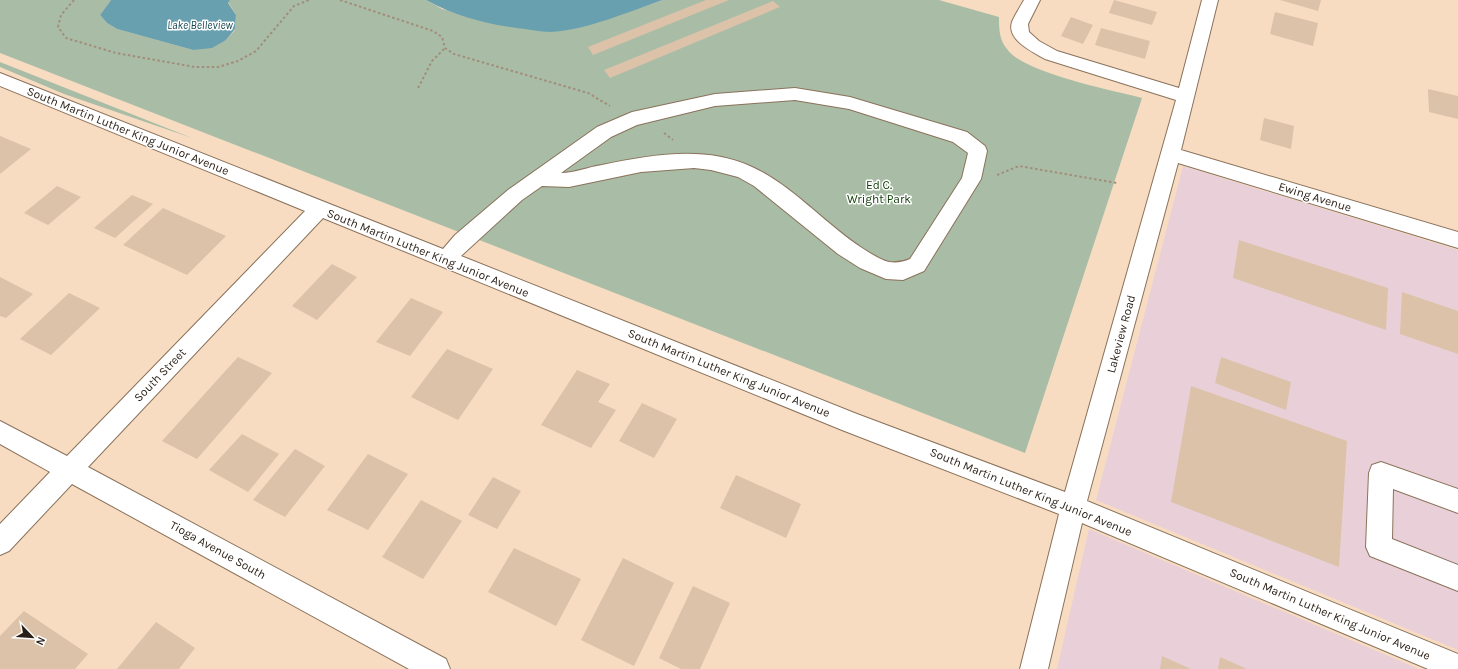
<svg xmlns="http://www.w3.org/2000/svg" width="1458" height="669" font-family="Karla,sans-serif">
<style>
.commercial{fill:#e9d0d8}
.green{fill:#a9bda6}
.water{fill:#69a0af}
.building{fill:#dbc2a8}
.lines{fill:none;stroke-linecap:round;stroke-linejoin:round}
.minor-casing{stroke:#8a725b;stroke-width:2}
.path{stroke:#a18d7a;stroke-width:2;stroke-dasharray:2.5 2.5;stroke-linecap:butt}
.minor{fill:#fff;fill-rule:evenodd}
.labels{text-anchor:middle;stroke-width:3;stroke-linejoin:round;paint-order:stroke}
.far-water-label{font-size:11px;font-style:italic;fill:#134450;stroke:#fff}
.street-label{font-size:12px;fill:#281e15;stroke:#fff}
.park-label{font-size:12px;fill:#0e3a07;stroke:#fff}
</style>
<rect width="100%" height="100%" fill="#f7dcc2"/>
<g class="commercial">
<path d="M1183 166 1458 250V650L1096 500Z"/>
<path d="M1089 529 1419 669H1057Z"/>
</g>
<g class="green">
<path d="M0 0H111L100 15 107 23 117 29 193 50 226 40 235 30 236 15 228 2 230 0H426L442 9 551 32 595 23 663 0H939L999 17C999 28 999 40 1007 49 1023 73 1112 90 1142 98L1025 453 0 53Z"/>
<path d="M0 62 192 138 64 94 0 67Z"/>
</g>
<g class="water">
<path d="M111 0H230L228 3 236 15 235 29 226 40 212 48 193 50 117 29 107 23 100 15Z"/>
<path d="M426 0H663C627 12 590 29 552 32 543 32 533 30 525 29 489 25 457 17 426 0Z"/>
</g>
<g class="building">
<path d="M706 0H729L593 55 588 47Z"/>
<path d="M1114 0 1157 12 1152 25 1109 13Z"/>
<path d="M1280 0H1321L1318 11Z"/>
<path d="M773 1 780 7 610 78 604 70Z"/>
<path d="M1275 12 1318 23 1313 46 1270 34Z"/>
<path d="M1071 17 1093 25 1083 44 1061 36Z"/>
<path d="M1101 28 1150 41 1145 59 1095 45Z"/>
<path d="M1428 89 1458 96V119L1429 112Z"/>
<path d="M1264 118 1294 126 1291 149 1260 140Z"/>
<path d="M0 136 31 149 0 174Z"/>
<path d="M57 186 81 197 48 225 24 213Z"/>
<path d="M132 195 153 204 115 238 94 228Z"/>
<path d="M163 208 226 236 187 275 123 245Z"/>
<path d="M1239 240 1388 288 1386 330 1233 278Z"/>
<path d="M332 264 357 277 317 320 292 306Z"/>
<path d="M0 277 33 294 6 318 0 316Z"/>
<path d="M1402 292 1458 311V354L1400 334Z"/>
<path d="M69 293 100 308 51 355 20 339Z"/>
<path d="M411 298 443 312 410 356 376 342Z"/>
<path d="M447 349 493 369 458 420 411 397Z"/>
<path d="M238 357 272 373 197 459 162 441Z"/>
<path d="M1221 357 1291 382 1286 410 1215 383Z"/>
<path d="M577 370 610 384 598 402 616 410 591 448 541 425Z"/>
<path d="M1191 386 1347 441 1339 567 1171 502Z"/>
<path d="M642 403 677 419 654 458 619 441Z"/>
<path d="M242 434 279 454 248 492 209 470Z"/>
<path d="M295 449 325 466 285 517 253 500Z"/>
<path d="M368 454 408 474 368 530 327 510Z"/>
<path d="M736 475 801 504 786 538 720 508Z"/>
<path d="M493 477 521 491 497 529 468 515Z"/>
<path d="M421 500 462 521 423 579 382 557Z"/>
<path d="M514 548 581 579 556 626 488 592Z"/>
<path d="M623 558 674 583 634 666 581 640Z"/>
<path d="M693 586 730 603 700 669H681L659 658Z"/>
<path d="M24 611 88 654 75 669H0V636Z"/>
<path d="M156 622 195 648 179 669H117Z"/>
<path d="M1162 656 1191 669H1160Z"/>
<path d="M1220 657 1247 669H1218Z"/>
</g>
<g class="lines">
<g class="minor-casing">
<g id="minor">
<path d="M1024 0H1040L1028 24 1029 32 1039 41 1057 51 1179 88 1202 0H1218L1181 150 1458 232V248L1178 163 1087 501 1458 654V669H1428L1082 523 1048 669H1020L1059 514 842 430 323 218 88 467 446 659 450 669H409L72 484 9 551 0 555V524L50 472 0 444V421L67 456 305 211 0 86V73L443 249 455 235 508 190 597 127 632 112 715 94 795 88 850 97 967 132 985 146 987 151 981 179 924 271 903 280 886 279 860 268 838 254 754 186 738 177 711 170 694 168 641 172 569 187 542 186 522 200 461 256 857 414 1065 492 1176 100 1045 59C1033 52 1006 40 1012 22 1015 15 1020 7 1024 0ZM795 100 849 109 953 142 968 153 962 178 910 259C903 262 897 263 889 262 880 260 870 253 862 248 825 224 792 185 752 167 705 145 651 155 602 165 588 167 575 173 561 173L611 137 637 125 715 106Z"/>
<path d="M1381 462 1458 489V513L1393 489 1392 539 1458 565V591L1370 556 1366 547 1369 473 1372 465Z"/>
</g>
</g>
<g class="path">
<path d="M74 0 61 15 58 27 66 38 116 53 195 67H218L238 61 256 51 294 6 309 0"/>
<path d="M340 0 433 31 442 37 445 48 454 54 588 93 610 106"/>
<path d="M418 88 432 61 445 48"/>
<path d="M664 133 673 140"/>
<path d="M997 175 1019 166 1117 183"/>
</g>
<use href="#minor" class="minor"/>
</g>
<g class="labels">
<g class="far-water-label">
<text x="200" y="29">Lake Belleview</text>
</g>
<g class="street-label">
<text transform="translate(128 131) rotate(22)" y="4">South Martin Luther King Junior Avenue</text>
<text transform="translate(1315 197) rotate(17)" y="4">Ewing Avenue</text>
<text transform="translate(428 253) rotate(22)" y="4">South Martin Luther King Junior Avenue</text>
<text transform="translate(1121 334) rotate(-75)" y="4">Lakeview Road</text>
<text transform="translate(729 373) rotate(22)" y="4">South Martin Luther King Junior Avenue</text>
<text transform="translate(160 375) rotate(-46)" y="4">South Street</text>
<text transform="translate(1031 492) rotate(22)" y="4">South Martin Luther King Junior Avenue</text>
<text transform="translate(218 550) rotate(29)" y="4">Tioga Avenue South</text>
<text transform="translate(1330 614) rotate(23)" y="4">South Martin Luther King Junior Avenue</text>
</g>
<g class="park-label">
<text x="879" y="189">Ed C.<tspan x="879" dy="14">Wright Park</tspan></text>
</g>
</g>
<g transform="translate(32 637) rotate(115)" stroke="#ffffff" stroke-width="3" paint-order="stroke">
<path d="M0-3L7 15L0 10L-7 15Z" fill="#281e15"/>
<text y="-6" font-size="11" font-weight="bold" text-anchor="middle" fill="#281e15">N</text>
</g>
</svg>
